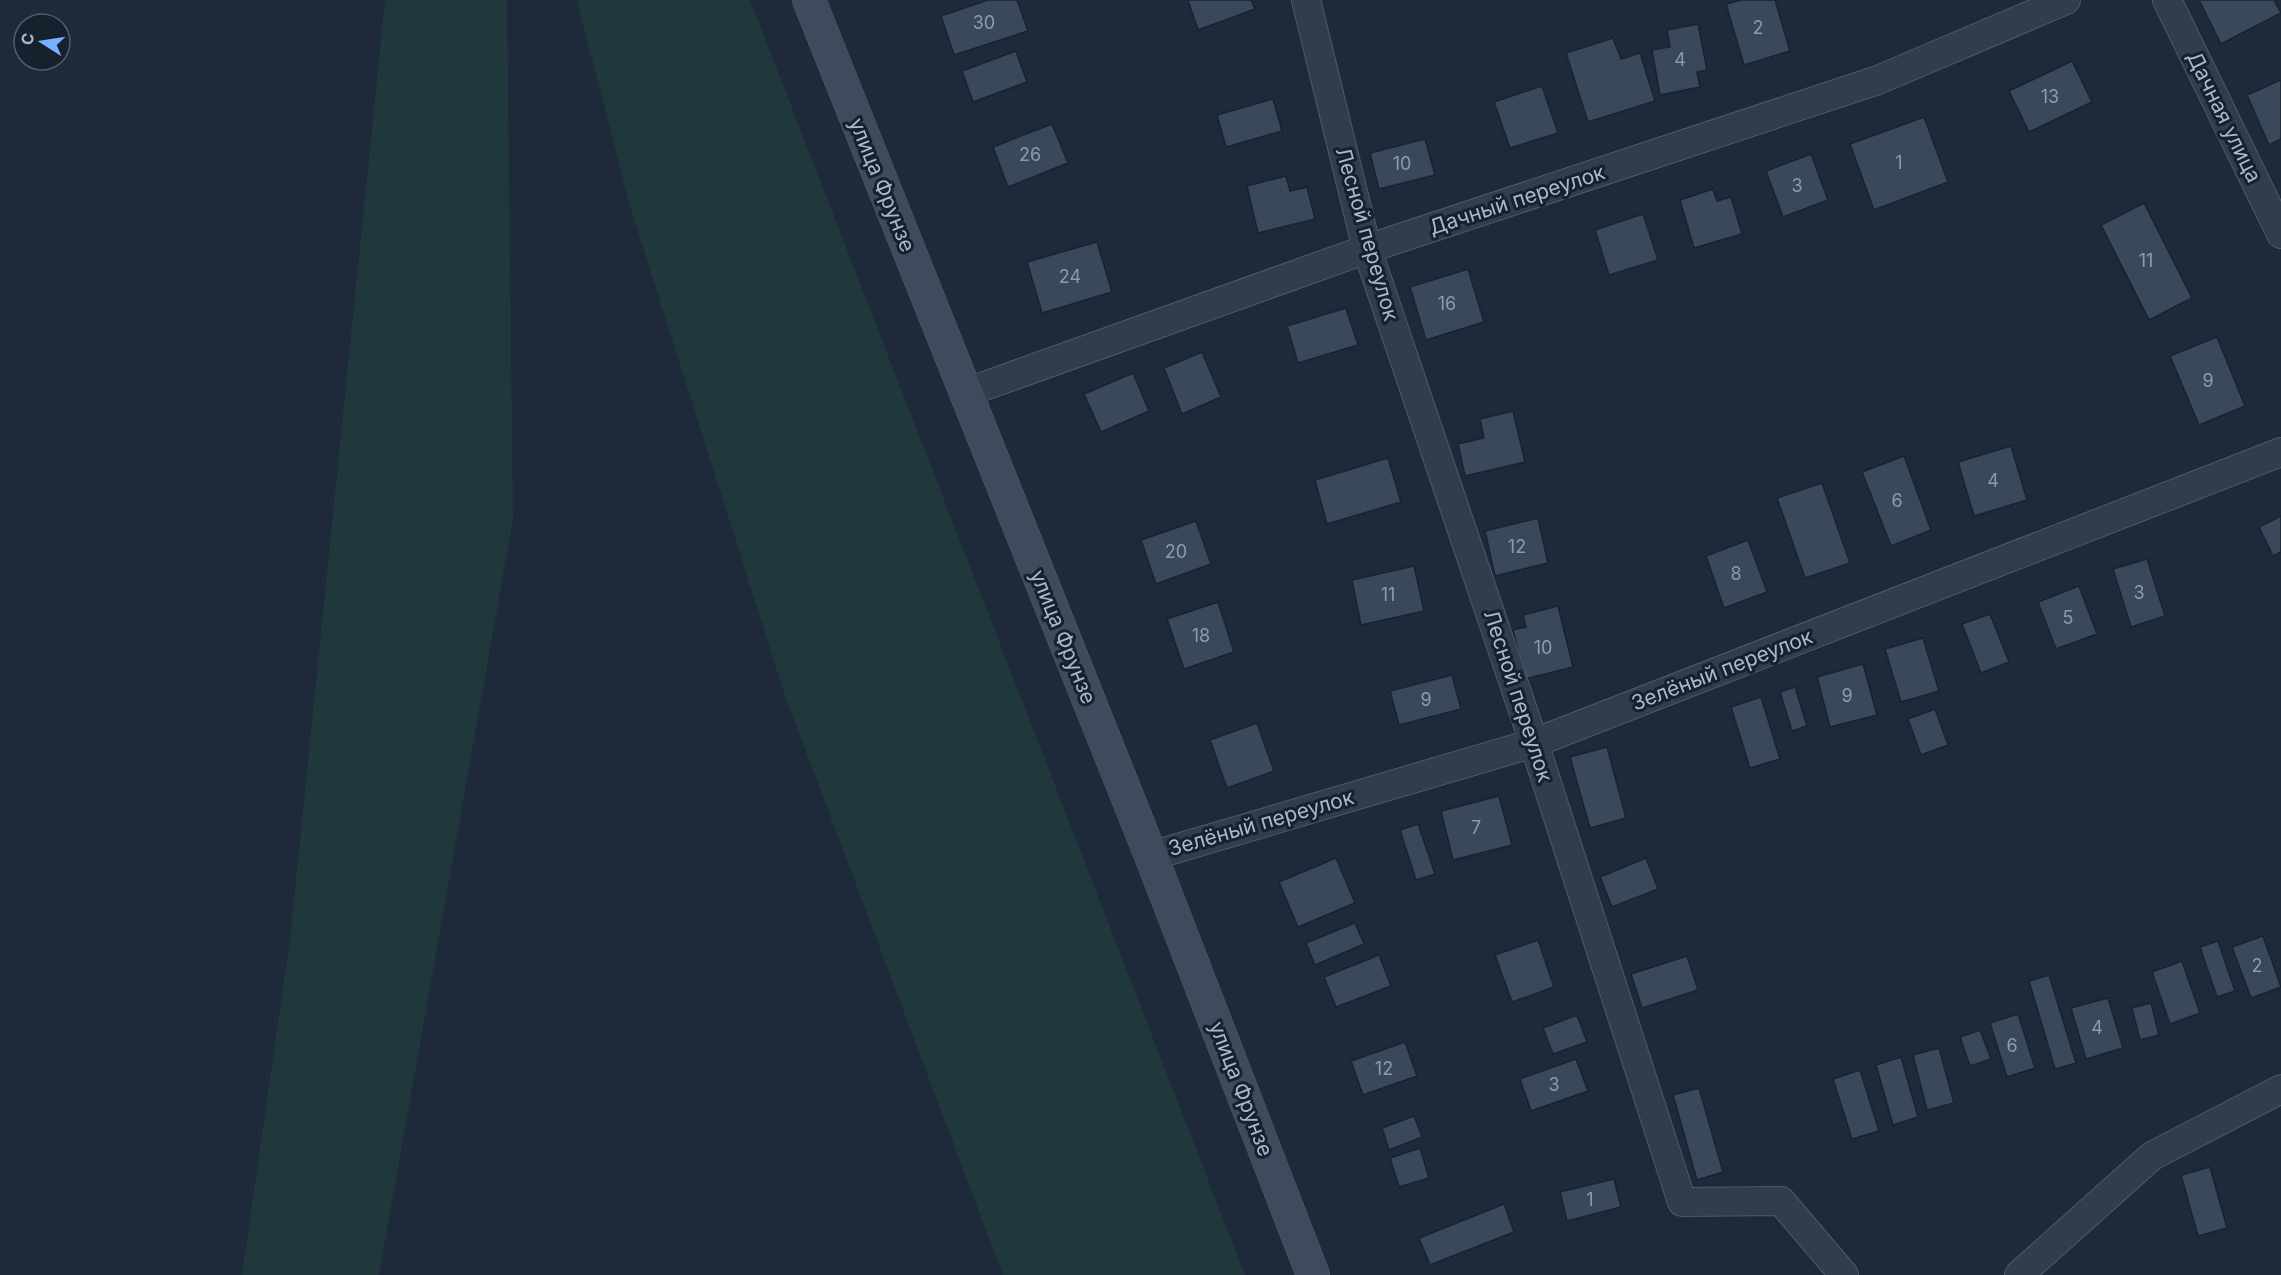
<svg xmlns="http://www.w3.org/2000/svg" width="2281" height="1275" font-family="Inter,sans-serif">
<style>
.green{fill:#20383b}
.building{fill:#39485a;stroke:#192330;stroke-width:1.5}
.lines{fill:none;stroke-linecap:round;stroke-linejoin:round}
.street-casing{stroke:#4f5a68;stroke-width:30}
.secondary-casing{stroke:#4f5a68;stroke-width:34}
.street{stroke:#323c4a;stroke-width:28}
.secondary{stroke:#3f4b5d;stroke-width:33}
.labels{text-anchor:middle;stroke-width:6;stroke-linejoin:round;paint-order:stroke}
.number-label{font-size:18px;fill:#8f9bac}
.street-label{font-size:21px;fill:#acb7c7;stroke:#17212e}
</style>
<rect width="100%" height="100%" fill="#1e2a3a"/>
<g class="green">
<path d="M385 0H507L513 519 379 1275H242L290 939Z"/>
<path d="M577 0H750L1245 1275H1003L785 696 629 203Z"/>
</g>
<g class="building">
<path d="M988 0H1017L1028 31 954 55 941 16Z"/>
<path d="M1188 0H1251L1255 9 1198 30Z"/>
<path d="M1741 0H1775L1790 51 1744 65 1726 4Z"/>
<path d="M2199 0H2274L2281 13 2221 44Z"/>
<path d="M1698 24 1707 70 1697 72 1700 87 1660 95 1652 50 1670 47 1667 30Z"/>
<path d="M1613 38 1621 59 1640 53 1655 101 1588 122 1566 53Z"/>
<path d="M1016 51 1027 82 973 102 962 71Z"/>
<path d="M2072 61 2092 102 2029 132 2009 91Z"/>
<path d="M2281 80V139L2269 145 2247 95Z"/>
<path d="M1542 86 1558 133 1510 148 1494 102Z"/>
<path d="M1273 99 1282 131 1226 147 1217 115Z"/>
<path d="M1924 117 1948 182 1874 210 1850 144Z"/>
<path d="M1052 124 1068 163 1008 187 993 147Z"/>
<path d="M1425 139 1435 175 1379 189 1370 153Z"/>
<path d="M1811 154 1828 200 1783 217 1766 171Z"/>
<path d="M1286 176 1290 191 1307 187 1315 219 1258 233 1247 186Z"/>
<path d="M1713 189 1717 201 1731 197 1742 234 1694 248 1680 200Z"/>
<path d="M2144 203 2192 298 2149 320 2101 225Z"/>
<path d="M1643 214 1658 260 1609 275 1595 230Z"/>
<path d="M1097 242 1112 292 1042 313 1027 262Z"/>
<path d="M1468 269 1484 322 1426 340 1410 287Z"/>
<path d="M1346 308 1358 345 1298 363 1287 326Z"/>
<path d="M2217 337 2245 406 2199 425 2170 356Z"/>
<path d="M1202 352 1221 397 1182 414 1164 368Z"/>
<path d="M1133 373 1149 411 1101 432 1084 394Z"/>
<path d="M1513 411 1525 462 1465 476 1458 444 1484 438 1480 419Z"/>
<path d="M2011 446 2027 500 1974 516 1958 462Z"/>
<path d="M1904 456 1931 530 1891 546 1862 472Z"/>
<path d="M1388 458 1401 502 1327 524 1315 480Z"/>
<path d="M1822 483 1850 563 1805 578 1777 498Z"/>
<path d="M2281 516V552L2273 556 2259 527Z"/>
<path d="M1538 518 1548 563 1495 576 1485 531Z"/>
<path d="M1196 521 1211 564 1156 584 1141 540Z"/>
<path d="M1748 540 1767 592 1724 608 1706 556Z"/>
<path d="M2147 559 2165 616 2131 627 2113 569Z"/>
<path d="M1414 566 1424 611 1361 625 1352 580Z"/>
<path d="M2079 586 2097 634 2056 649 2038 602Z"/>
<path d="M1218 602 1234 652 1184 669 1167 619Z"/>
<path d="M1558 606 1573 667 1525 679 1513 630 1526 627 1523 615Z"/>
<path d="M1990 614 2009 662 1981 673 1962 624Z"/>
<path d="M1923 638 1939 691 1901 702 1885 649Z"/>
<path d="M1863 664 1877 715 1830 727 1817 677Z"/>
<path d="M1452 675 1461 709 1399 725 1390 691Z"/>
<path d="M1795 687 1807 726 1792 731 1780 692Z"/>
<path d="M1761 697 1780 759 1750 768 1731 707Z"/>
<path d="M1935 709 1948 745 1921 755 1908 719Z"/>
<path d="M1257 723 1274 771 1227 788 1210 740Z"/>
<path d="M1607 747 1626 818 1590 828 1570 757Z"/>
<path d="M1499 796 1512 845 1453 860 1441 811Z"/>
<path d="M1418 824 1435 874 1416 880 1400 830Z"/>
<path d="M1336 858 1355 903 1298 927 1279 882Z"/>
<path d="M1646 858 1658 889 1612 907 1600 877Z"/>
<path d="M1355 923 1364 944 1315 965 1306 943Z"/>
<path d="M2263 936 2281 987 2251 998 2232 947Z"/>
<path d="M1538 940 1554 987 1512 1002 1495 955Z"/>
<path d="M2218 941 2235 991 2217 997 2200 947Z"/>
<path d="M1379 955 1391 986 1336 1007 1324 977Z"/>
<path d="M1687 956 1698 990 1642 1008 1631 974Z"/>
<path d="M2182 961 2200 1013 2170 1024 2152 972Z"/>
<path d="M2049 975 2076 1063 2055 1069 2029 981Z"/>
<path d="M2108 998 2123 1048 2086 1059 2071 1008Z"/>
<path d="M2151 1003 2159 1035 2140 1040 2132 1008Z"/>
<path d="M2018 1014 2035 1068 2007 1077 1990 1023Z"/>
<path d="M1577 1015 1587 1042 1553 1054 1543 1028Z"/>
<path d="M1980 1030 1991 1059 1970 1066 1960 1037Z"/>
<path d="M1405 1042 1417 1076 1363 1095 1351 1061Z"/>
<path d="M1939 1048 1954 1103 1927 1110 1913 1055Z"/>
<path d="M1901 1057 1918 1117 1893 1125 1876 1065Z"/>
<path d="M1576 1059 1588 1091 1531 1111 1520 1079Z"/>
<path d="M1860 1070 1879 1131 1852 1139 1833 1079Z"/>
<path d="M1699 1088 1723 1172 1697 1180 1673 1095Z"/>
<path d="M1414 1116 1422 1137 1389 1150 1382 1128Z"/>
<path d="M1420 1148 1429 1178 1399 1187 1390 1158Z"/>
<path d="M2210 1167 2227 1228 2198 1236 2181 1175Z"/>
<path d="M1614 1179 1621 1207 1567 1221 1560 1192Z"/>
<path d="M1504 1204 1514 1232 1430 1265 1419 1238Z"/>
</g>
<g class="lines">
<g class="street-casing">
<g id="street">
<path d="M1306 0 1367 249 1534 743 1682 1202 1781 1201 1844 1275"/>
<path d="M2167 0 2281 234"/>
<path d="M965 393 1367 249 1878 80 2066 0"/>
<path d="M1151 856 1534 743 2281 452"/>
<path d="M2019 1275 2152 1156 2281 1089"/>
</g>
</g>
<g class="secondary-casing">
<path id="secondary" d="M809 0 1151 856 1313 1275"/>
</g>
<use href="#street" class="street"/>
<use href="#secondary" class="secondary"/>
</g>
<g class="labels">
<g class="number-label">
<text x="984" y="29">30</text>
<text x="1758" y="34">2</text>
<text x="1680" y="66">4</text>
<text x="2050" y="103">13</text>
<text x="1030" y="161">26</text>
<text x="1899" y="169">1</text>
<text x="1402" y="170">10</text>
<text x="1797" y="192">3</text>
<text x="2146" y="267">11</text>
<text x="1070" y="283">24</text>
<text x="1447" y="310">16</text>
<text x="2208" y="387">9</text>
<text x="1993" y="487">4</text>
<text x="1897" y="507">6</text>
<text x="1517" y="553">12</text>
<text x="1176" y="558">20</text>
<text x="1736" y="580">8</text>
<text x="2139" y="599">3</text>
<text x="1388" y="601">11</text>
<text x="2068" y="624">5</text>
<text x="1201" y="642">18</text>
<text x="1543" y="654">10</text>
<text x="1847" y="702">9</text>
<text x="1426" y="706">9</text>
<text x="1476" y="834">7</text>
<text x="2257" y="972">2</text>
<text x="2097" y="1034">4</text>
<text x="2012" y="1052">6</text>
<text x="1384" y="1075">12</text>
<text x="1554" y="1091">3</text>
<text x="1590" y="1206">1</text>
</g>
<g class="street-label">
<text transform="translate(2224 117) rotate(64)" y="7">Дачная улица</text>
<text transform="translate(882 185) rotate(68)" y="7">улица Фрунзе</text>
<text transform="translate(1517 200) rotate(-18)" y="7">Дачный переулок</text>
<text transform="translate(1367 234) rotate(74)" y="7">Лесной переулок</text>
<text transform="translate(1063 637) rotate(68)" y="7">улица Фрунзе</text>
<text transform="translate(1722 670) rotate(-21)" y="7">Зелёный переулок</text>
<text transform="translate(1518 696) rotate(72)" y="7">Лесной переулок</text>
<text transform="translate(1261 823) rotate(-16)" y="7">Зелёный переулок</text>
<text transform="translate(1241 1089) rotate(69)" y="7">улица Фрунзе</text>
</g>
</g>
<g transform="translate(42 42) rotate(282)"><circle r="28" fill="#17212e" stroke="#535d6b" stroke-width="1.5"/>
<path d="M0-4.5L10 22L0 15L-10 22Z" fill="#78afff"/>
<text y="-9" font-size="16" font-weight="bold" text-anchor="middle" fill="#acb7c7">С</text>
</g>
</svg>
